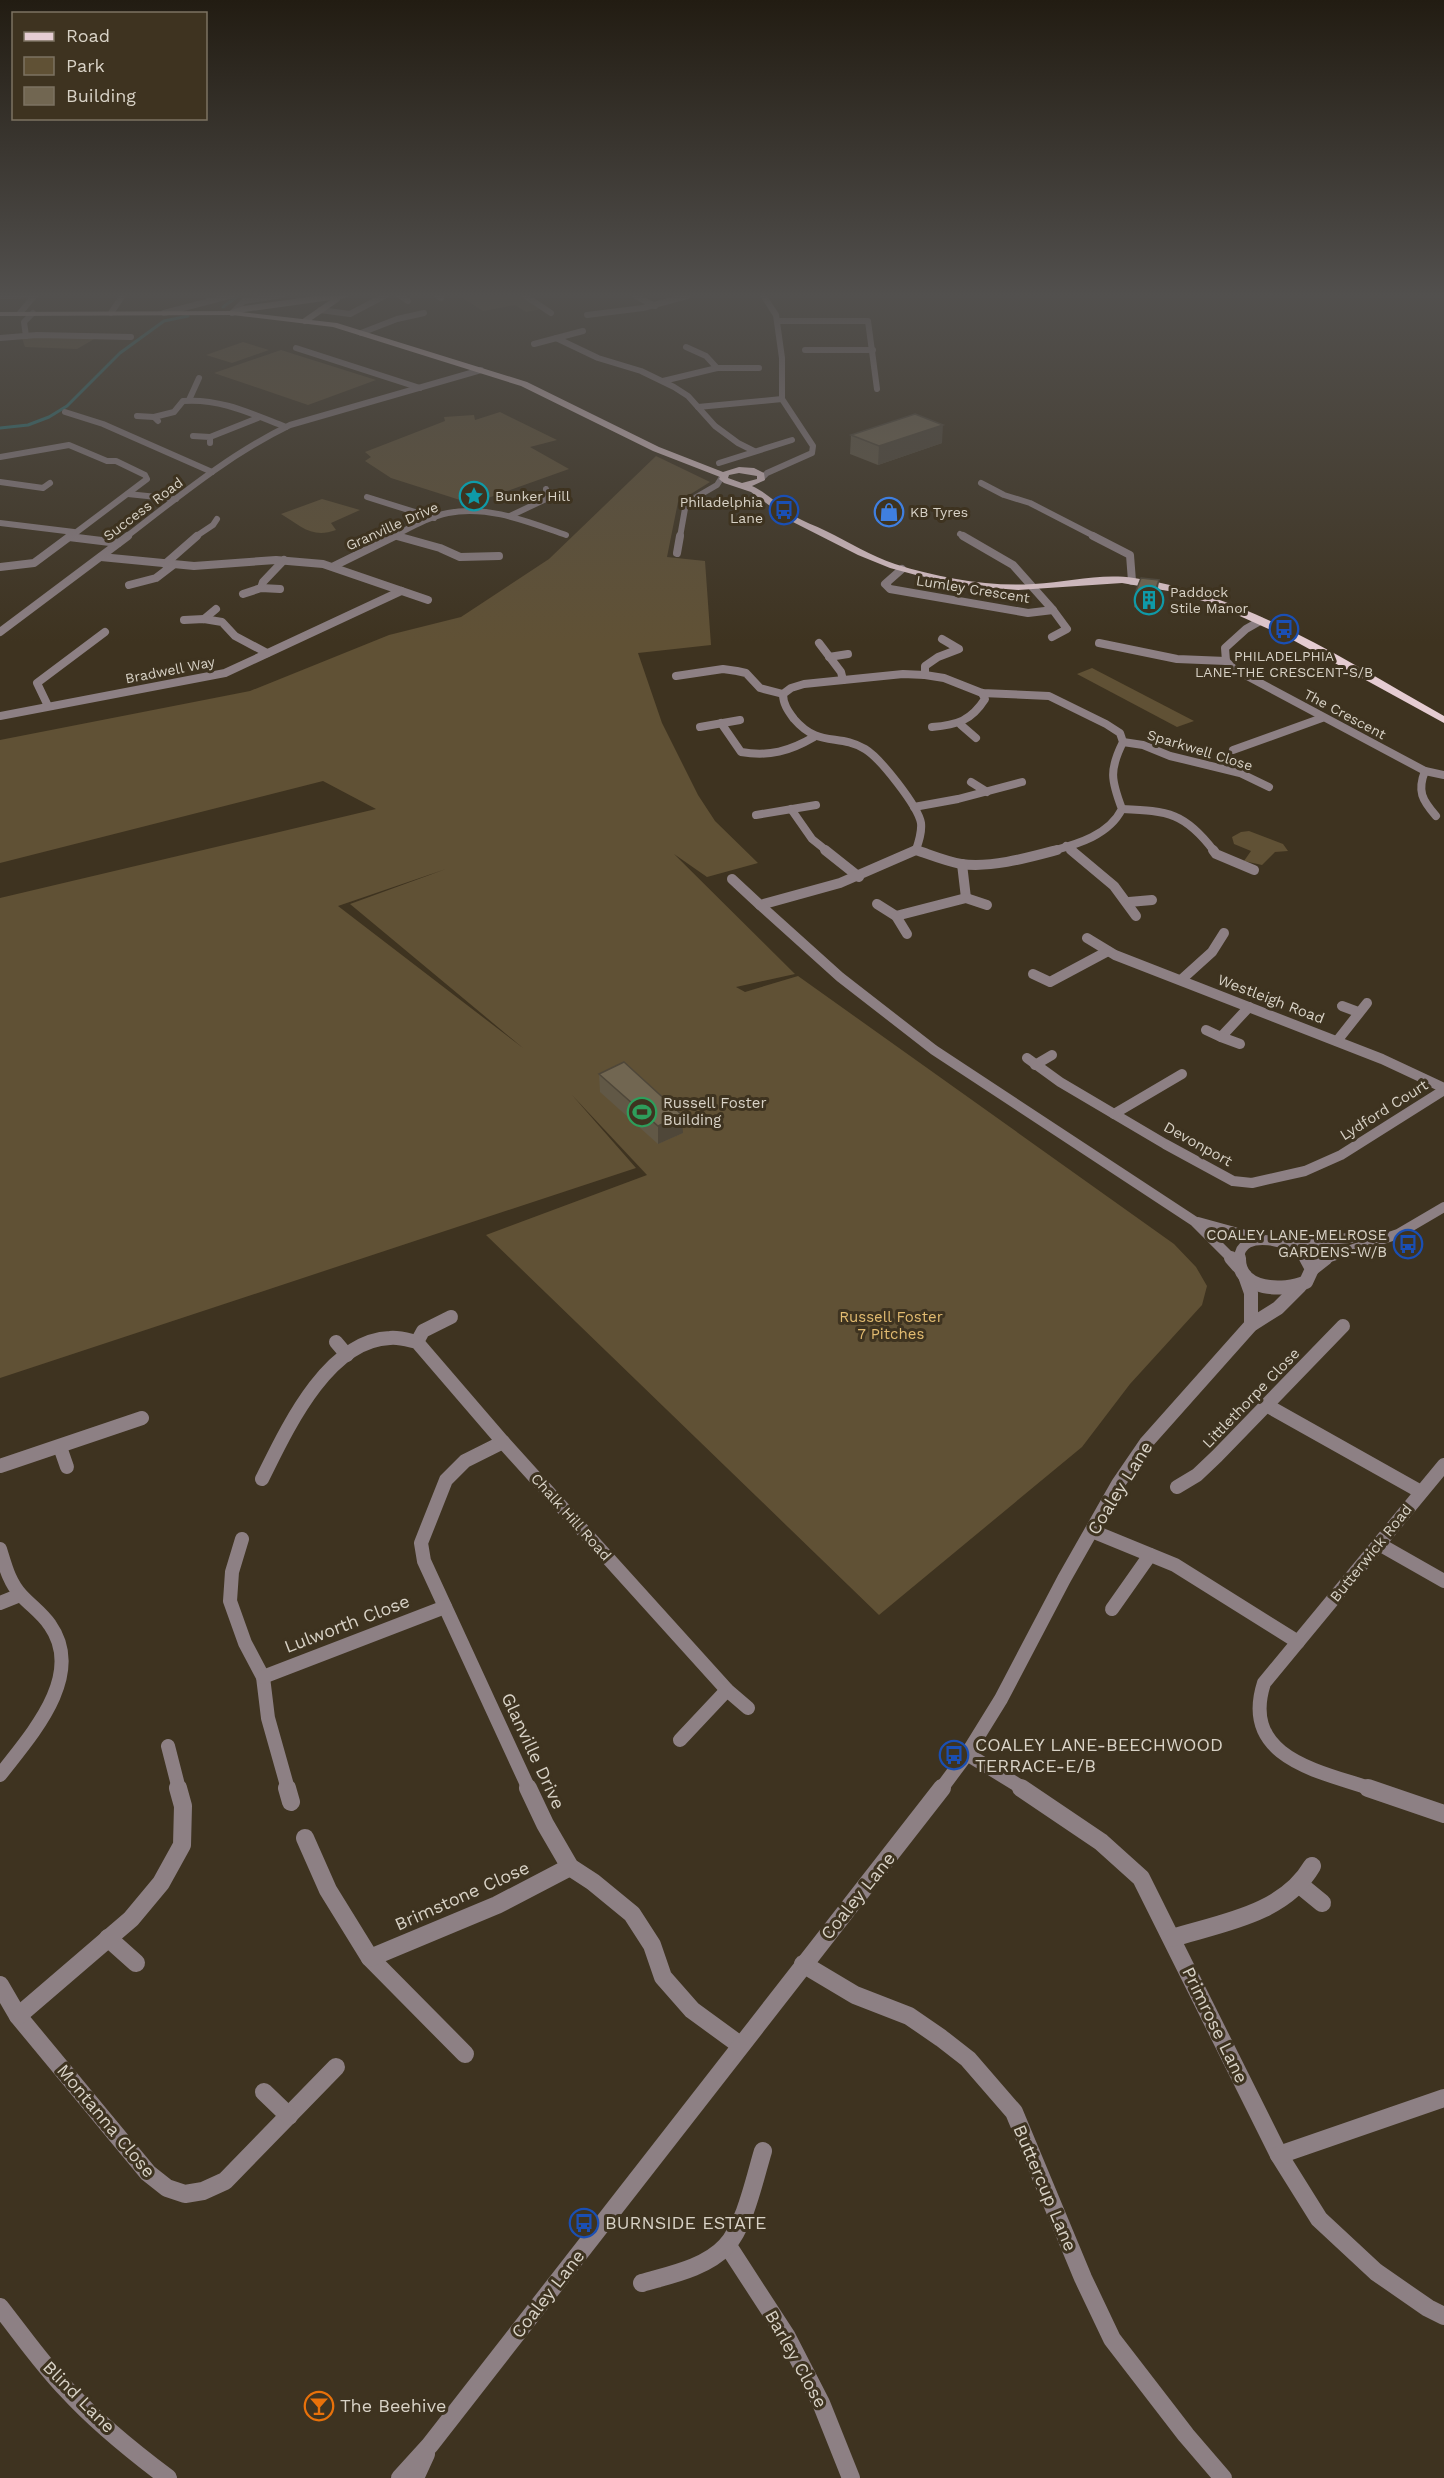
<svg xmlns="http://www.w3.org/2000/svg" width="1444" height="2478" font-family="'Work Sans',sans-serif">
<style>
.green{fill:#605135;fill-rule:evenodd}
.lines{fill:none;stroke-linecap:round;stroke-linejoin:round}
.stream{stroke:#297679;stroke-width:3}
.street-far4{stroke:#8d8084;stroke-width:6}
.street-far3{stroke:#8d8084;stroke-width:8}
.street-far2{stroke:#8d8084;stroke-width:10}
.street-far1{stroke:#8d8084;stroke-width:14}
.street{stroke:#8d8084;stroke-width:18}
.secondary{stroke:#beabb0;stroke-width:6}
.primary{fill:#e5ccd2;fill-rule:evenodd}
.wall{fill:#615846}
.shaded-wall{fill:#4f4739}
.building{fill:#716651;stroke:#4f4739;stroke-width:1.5}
.labels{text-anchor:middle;stroke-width:6;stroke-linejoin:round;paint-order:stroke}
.far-poi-label{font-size:14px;fill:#d8d2c6;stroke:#3e3320;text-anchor:start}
.far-street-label{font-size:14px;fill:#d8d2c6;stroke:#3e3320}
.street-label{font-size:15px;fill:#d8d2c6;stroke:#3e3320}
.poi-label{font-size:15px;fill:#d8d2c6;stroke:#3e3320;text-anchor:start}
.park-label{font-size:15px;fill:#e2bb70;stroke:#3e3320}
.near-street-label{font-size:18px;fill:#d8d2c6;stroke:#3e3320}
.near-poi-label{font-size:18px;fill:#d8d2c6;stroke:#3e3320;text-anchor:start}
</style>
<rect width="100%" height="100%" fill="#3e3320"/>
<g class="green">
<path d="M458 295H518L541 309 526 312 515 305 483 311Z"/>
<path d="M22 338H96L77 349 25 347Z"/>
<path d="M243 342 269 350 232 363 206 355Z"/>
<path d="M281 350 376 380 308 405 214 373Z"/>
<path d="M500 412 557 440 530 447 569 469 488 498 460 500 391 478 365 461 371 457 365 452 445 421 444 417 474 415 475 420Z"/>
<path d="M656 456 710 482 678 502 667 557 705 561 711 645 638 653 662 723 698 795 715 821 758 863 707 877 674 854 795 974 736 987 745 992 798 976 1174 1244 1196 1267 1207 1286 1202 1305 1130 1384 1082 1447 879 1615 486 1235 647 1175 572 1095 636 1168 0 1378V898L376 809 323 781 0 863V740L250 691 389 635 461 617 549 559ZM446 869 350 904 523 1048 338 906Z"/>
<path d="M322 499 360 510 331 523 336 530C312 539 301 526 281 514Z"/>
<path d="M1092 668 1194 721 1177 727 1077 674Z"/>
<path d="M1249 831 1283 844 1288 851 1275 852 1262 865 1244 861 1251 851 1234 844 1232 837 1241 832Z"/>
</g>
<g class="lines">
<g class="stream">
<path d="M223 307 239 295"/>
<path d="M0 428 28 425 49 417 67 406 120 353 164 321 188 316"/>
</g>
<g class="street-far4">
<path d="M399 295 408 301"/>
<path d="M436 295 441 298"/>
<path d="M524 295 551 313"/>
<path d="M634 295 655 306"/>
<path d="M0 296 35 295"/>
<path d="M320 310 350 314 386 295"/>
<path d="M20 313 35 295"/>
<path d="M111 313 123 295"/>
<path d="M164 313 233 295"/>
<path d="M232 313 244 301 282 295"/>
<path d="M587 315 643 308 687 296"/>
<path d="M777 321H868L877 389"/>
<path d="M361 333 397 319 424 313"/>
<path d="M26 336 24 322 33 313"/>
<path d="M0 338 37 335 131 337"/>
<path d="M556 338 598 358 641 371 674 387 688 396 715 426 738 443 754 451"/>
<path d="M534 344 583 331"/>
<path d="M686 347 706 356 717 368"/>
<path d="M296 348 420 388"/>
<path d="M805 350H873"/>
<path d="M663 381 717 368H759"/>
<path d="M189 400 199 378"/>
<path d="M698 407 782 399"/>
<path d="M65 412 103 424 212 472"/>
<path d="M137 416 154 417 158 421"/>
<path d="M154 417 174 412 183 401C220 398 252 414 286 427"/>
<path d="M193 436 210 437V443"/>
<path d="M210 437 258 418"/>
<path d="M0 457 69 445 107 461H116L145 475 147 479 70 537"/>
<path d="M719 463 792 440"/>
<path d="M762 478 767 473 812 453 813 446 782 399V358L776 315 763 295"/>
<path d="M0 482 43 488 50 483"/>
<path d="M981 483 1004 495 1030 503 1096 537"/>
<path d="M128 494 176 499"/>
<path d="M367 497 434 518"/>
<path d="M548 498H568"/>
<path d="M510 516 548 498 546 489"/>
<path d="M0 523 74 532"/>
<path d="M960 534 965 537"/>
<path d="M397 536 401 537"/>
<path d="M126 537C178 497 230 454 290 425L481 370"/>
<path d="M195 537 213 525 217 519"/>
<path d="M392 537C410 528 428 517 448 513 489 505 528 522 566 535"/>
<path d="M680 537 686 503 717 485 722 477"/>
</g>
<g class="street-far3">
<path d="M71 536 69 537 118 543"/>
<path d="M397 536 440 548 460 557 499 556"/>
<path d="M1093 536 1130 555 1132 581"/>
<path d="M677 553 680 536"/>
<path d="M101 557 194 566 276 560 323 564 428 600"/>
<path d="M165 564 197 536"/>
<path d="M334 566 395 536"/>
<path d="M0 567 34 563 69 537"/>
<path d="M902 569 885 584 890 589 1028 613 1053 610 1013 565 963 536"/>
<path d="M129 585 156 578 173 565"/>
<path d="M261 588 263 582 284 560"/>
<path d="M243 594 261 588 280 589"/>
<path d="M204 619 216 609"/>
<path d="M184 620 204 619 222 622 235 636 267 653"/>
<path d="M1260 621 1246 629 1225 648 1226 661 1234 669 1425 771 1444 775"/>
<path d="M0 632 128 536"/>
<path d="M1052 637 1067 629 1053 610"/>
<path d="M819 643 841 672 843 680"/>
<path d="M1099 643 1177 659 1226 661"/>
<path d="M829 657 848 654"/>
<path d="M925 675V666L938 657 959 649 942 639"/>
<path d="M676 676 723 669 737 671 746 673 760 688 783 694"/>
<path d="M48 706 37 683 105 632"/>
<path d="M0 716 225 673 401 591"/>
<path d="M721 723 741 752C769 757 790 751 814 737"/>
<path d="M961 725 976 738"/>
<path d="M700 727 740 720"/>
<path d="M932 727C957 725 971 721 985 699L982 693"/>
<path d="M1123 742 1143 745 1170 756 1240 773 1269 787"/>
<path d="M1233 750 1322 718"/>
<path d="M1425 771C1417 791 1422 800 1436 816"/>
<path d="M971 782 987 792"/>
<path d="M914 807 958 799 1022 782"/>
<path d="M791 809 812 839 827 851"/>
<path d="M1122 809C1169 811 1185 813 1214 851"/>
<path d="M756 815 816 805"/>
<path d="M1066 846 1073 851"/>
<path d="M916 850 919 851"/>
<path d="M916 850C919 841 922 832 921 823 918 806 880 758 865 749 838 733 819 748 794 719 788 711 783 704 783 694L791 688 804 684 903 674 925 675 944 678 982 693 1049 696 1106 724 1120 733 1123 742C1109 770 1111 780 1122 809 1109 835 1078 844 1052 851"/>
<path d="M914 851 916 850"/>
</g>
<g class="street-far2">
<path d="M825 850 859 877"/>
<path d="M916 850C931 855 945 861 961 864 992 868 1027 858 1057 850"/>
<path d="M1071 850 1114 886 1136 916"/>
<path d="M1213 850 1216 854 1254 870"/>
<path d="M962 864 966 898"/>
<path d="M732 879 760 905 840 883 916 850"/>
<path d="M1129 902 1152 900"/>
<path d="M877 904 896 916 907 934"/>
<path d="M760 905 840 977 934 1050 1194 1221 1232 1259"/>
<path d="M896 916 966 898 987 905"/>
<path d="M1087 938 1115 955 1382 1059 1444 1088"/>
<path d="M1033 974 1050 982 1108 951"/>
<path d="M1181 980 1212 952 1224 933"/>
<path d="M1342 1006 1358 1012"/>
<path d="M1206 1030 1221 1037 1249 1007"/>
<path d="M1221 1037 1240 1044"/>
<path d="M1337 1041 1367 1003"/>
<path d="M1027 1058 1060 1082 1165 1144 1233 1181 1252 1183 1305 1171 1341 1155 1444 1090"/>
<path d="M1035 1065 1052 1055"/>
<path d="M1114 1114 1182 1074"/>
<path d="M1198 1222 1260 1239"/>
<path d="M1284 1240 1316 1241 1383 1235"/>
<path d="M1239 1259C1240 1227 1294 1241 1307 1259"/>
<path d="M1324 1259 1398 1234 1444 1207"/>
</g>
<g class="street-far1">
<path d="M1231 1258 1238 1266"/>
<path d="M1239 1258C1238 1291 1284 1292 1306 1282L1312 1269 1306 1258"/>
<path d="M1312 1269 1326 1258"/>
<path d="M1245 1276 1251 1293V1325"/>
<path d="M336 1342 347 1355"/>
<path d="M417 1342 423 1331 451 1317"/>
<path d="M1268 1406 1421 1492"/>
<path d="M503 1442 465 1461 446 1480 421 1543 424 1561 529 1789"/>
<path d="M60 1447 67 1467"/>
<path d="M0 1466 142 1418"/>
<path d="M262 1479C286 1431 327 1340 390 1338 399 1337 408 1340 417 1342L503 1442 727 1690 748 1708"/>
<path d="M1177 1487 1197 1475 1217 1456 1343 1326"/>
<path d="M1092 1531 1175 1565 1298 1642"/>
<path d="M242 1539 232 1572 230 1601 245 1643 263 1677 268 1718 288 1789"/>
<path d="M1379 1544 1444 1581"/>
<path d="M0 1549C5 1565 9 1582 21 1595 30 1605 42 1613 50 1625 86 1676 30 1736 0 1775"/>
<path d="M0 1603 20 1595"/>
<path d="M1112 1609 1150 1555"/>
<path d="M263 1677 445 1607"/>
<path d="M680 1740 727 1690"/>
<path d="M168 1746 179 1789"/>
<path d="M967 1754 1024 1789"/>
<path d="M941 1789 967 1754 1001 1699 1064 1579 1118 1484 1146 1443 1251 1325 1278 1308 1300 1286"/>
<path d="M1372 1789C1319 1771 1240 1758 1264 1683L1444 1465"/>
</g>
<g class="street">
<path d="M287 1788 291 1802"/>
<path d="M528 1788 545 1824 570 1867 593 1882 632 1914 652 1945 663 1977 692 2010 740 2045"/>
<path d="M1021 1788 1101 1842 1141 1878 1279 2155 1319 2219 1376 2272 1428 2308 1444 2316"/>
<path d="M1368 1788 1444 1814"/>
<path d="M305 1838 328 1890 370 1958 465 2054"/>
<path d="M1300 1885 1322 1903"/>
<path d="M108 1938 136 1963"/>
<path d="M1172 1938C1221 1923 1284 1914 1312 1866"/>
<path d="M370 1958 497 1905 570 1867"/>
<path d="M803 1964 855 1995 909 2016 941 2038 968 2059 1014 2112 1083 2278 1112 2339 1186 2435 1223 2478"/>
<path d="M0 1985 18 2016 148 2173 167 2188 185 2194 203 2191 225 2181 336 2067"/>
<path d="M18 2016 131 1919 161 1883 182 1845 183 1806 178 1788"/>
<path d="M264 2092 289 2116"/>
<path d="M1279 2155 1444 2098"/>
<path d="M728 2246 787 2337 821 2403 851 2478"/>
<path d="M642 2283C669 2275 706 2268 726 2246 745 2226 755 2177 763 2151"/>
<path d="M0 2307C22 2335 42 2364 67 2390 97 2423 132 2451 168 2478"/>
<path d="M400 2478 430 2445 942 1788"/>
<path d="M415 2478 426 2454"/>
</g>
<g class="secondary">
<path d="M232 313 244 309 345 295"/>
<path d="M305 321 337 299"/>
</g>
<path class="primary" d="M232 311 337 323 527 382 659 447 723 472 739 467 754 468 764 473 765 480 752 486C768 493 779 506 793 515 803 522 815 525 826 531 849 542 871 556 895 564 939 578 988 587 1034 584 1068 582 1101 573 1134 578 1248 595 1346 661 1444 716V723L1291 639 1213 604 1174 592 1122 583 1018 590 968 586 916 575 890 568 858 555 789 520 751 492 724 483 719 479 720 477 653 451 521 386 333 327 232 315 0 316V312ZM739 473 757 476V479L742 483 728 478 729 475Z"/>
</g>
<g class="wall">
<path d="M851 435 942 443 878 465 850 454Z"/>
<path d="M1136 591 1157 596 1152 609 1144 612 1134 607Z"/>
<path d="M599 1074 683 1133 658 1144 600 1092Z"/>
</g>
<g class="shaded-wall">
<path d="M943 425 942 443 878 465 879 446Z"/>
<path d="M1159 580 1157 596 1152 609 1144 612 1146 597Z"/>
<path d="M682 1115 683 1133 658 1144V1126Z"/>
</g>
<g class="building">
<path d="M915 414 943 425 879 446 851 435Z"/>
<path d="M1141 578 1159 580 1154 594 1146 597 1136 591Z"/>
<path d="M624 1062 682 1115 658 1126 599 1074Z"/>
</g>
<linearGradient id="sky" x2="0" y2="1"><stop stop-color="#221c12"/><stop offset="0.46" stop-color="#52504e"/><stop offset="1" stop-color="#52504e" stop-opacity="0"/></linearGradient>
<rect width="1444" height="642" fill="url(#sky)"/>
<defs>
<g id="sight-ring" transform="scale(1.5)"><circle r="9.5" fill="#3e3320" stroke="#0f9aa8" stroke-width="1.5"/><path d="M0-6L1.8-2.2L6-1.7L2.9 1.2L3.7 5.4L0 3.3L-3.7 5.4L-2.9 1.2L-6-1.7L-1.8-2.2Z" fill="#0f9aa8"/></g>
<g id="bus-ring" transform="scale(1.5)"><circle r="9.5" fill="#3e3320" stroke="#1a4fb4" stroke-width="1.5"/><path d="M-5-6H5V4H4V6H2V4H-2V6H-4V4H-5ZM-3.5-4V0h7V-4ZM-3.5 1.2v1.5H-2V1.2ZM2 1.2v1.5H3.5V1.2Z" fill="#1a4fb4"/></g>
<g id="shop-ring" transform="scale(1.5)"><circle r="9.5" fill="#3e3320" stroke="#3f7fe0" stroke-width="1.5"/><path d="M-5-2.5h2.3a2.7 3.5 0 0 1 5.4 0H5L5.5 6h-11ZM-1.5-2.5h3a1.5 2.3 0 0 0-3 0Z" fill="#3f7fe0"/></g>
<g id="building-ring" transform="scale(1.5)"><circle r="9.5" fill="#3e3320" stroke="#0f9aa8" stroke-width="1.5"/><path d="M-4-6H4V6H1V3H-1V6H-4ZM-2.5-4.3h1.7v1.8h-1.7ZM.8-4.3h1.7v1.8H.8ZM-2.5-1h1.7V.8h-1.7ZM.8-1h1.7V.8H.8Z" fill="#0f9aa8"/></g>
<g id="stadium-ring" transform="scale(1.5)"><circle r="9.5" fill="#3e3320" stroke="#2e9e5b" stroke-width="1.5"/><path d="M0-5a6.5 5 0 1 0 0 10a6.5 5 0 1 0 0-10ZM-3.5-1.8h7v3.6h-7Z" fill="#2e9e5b"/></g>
<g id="bar-ring" transform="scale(1.5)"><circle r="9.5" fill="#3e3320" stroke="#e8710a" stroke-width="1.5"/><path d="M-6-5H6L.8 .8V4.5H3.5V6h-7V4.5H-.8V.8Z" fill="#e8710a"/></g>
</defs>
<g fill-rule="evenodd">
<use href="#sight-ring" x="474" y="496"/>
<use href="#bus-ring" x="784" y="510"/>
<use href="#shop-ring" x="889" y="512"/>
<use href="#building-ring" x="1149" y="600"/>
<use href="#bus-ring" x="1284" y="629"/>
<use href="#stadium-ring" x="642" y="1112"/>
<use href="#bus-ring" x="1408" y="1244"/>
<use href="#bus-ring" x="954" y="1755"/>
<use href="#bus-ring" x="584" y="2223"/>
<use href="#bar-ring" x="319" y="2406"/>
</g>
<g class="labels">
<g class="far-poi-label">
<text x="495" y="501">Bunker Hill</text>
<text x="763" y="507" text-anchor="end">Philadelphia<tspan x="763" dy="16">Lane</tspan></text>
<text x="910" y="517">KB Tyres</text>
<text x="1170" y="597">Paddock<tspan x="1170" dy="16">Stile Manor</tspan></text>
<text x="1284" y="661" text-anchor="middle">PHILADELPHIA<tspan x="1284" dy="16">LANE-THE CRESCENT-S/B</tspan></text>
</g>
<g class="far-street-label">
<text transform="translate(143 509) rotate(-37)" y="5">Success Road</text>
<text transform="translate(392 526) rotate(-24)" y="5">Granville Drive</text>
<text transform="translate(973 589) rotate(9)" y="5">Lumley Crescent</text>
<text transform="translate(170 670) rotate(-11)" y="5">Bradwell Way</text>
<text transform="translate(1345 714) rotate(28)" y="5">The Crescent</text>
<text transform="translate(1200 750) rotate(17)" y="5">Sparkwell Close</text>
</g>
<g class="street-label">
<text transform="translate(1271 999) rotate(21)" y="5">Westleigh Road</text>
<text transform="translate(1384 1110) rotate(-32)" y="5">Lydford Court</text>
<text transform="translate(1198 1144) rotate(29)" y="5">Devonport</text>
<text transform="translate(1251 1398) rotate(-46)" y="5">Littlethorpe Close</text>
<text transform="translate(571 1517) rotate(48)" y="5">Chalk Hill Road</text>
<text transform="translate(1371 1553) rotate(-51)" y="5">Butterwick Road</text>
</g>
<g class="poi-label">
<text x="663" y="1108">Russell Foster<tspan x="663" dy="17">Building</tspan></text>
<text x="1387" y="1240" text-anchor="end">COALEY LANE-MELROSE<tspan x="1387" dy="17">GARDENS-W/B</tspan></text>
</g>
<g class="park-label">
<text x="891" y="1322">Russell Foster<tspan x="891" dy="17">7 Pitches</tspan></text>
</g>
<g class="near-street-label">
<text transform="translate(1120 1488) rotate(-58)" y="6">Coaley Lane</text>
<text transform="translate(347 1624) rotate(-21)" y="6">Lulworth Close</text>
<text transform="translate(533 1751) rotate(65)" y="6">Glanville Drive</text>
<text transform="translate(462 1896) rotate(-24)" y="6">Brimstone Close</text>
<text transform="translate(858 1896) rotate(-51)" y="6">Coaley Lane</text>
<text transform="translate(1215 2025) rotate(64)" y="6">Primrose Lane</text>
<text transform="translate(106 2121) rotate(50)" y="6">Montanna Close</text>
<text transform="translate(1045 2188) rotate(67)" y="6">Buttercup Lane</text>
<text transform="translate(548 2294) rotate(-52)" y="6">Coaley Lane</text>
<text transform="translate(796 2359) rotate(61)" y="6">Barley Close</text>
<text transform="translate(79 2397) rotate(45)" y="6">Blind Lane</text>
</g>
<g class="near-poi-label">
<text x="975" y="1751">COALEY LANE-BEECHWOOD<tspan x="975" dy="21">TERRACE-E/B</tspan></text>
<text x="605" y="2229">BURNSIDE ESTATE</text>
<text x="340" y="2412">The Beehive</text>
</g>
</g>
<rect x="12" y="12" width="195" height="108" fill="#3e3320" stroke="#7c7362" stroke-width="1.5"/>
<rect x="24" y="32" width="30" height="9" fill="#e5ccd2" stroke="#7c7362" stroke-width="1.5"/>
<text x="66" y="42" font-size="18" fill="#d8d2c6">Road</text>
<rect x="24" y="57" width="30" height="18" fill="#605135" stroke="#7c7362" stroke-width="1.5"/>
<text x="66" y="72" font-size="18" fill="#d8d2c6">Park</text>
<rect x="24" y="87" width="30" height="18" fill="#716651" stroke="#7c7362" stroke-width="1.5"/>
<text x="66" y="102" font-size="18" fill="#d8d2c6">Building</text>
</svg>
